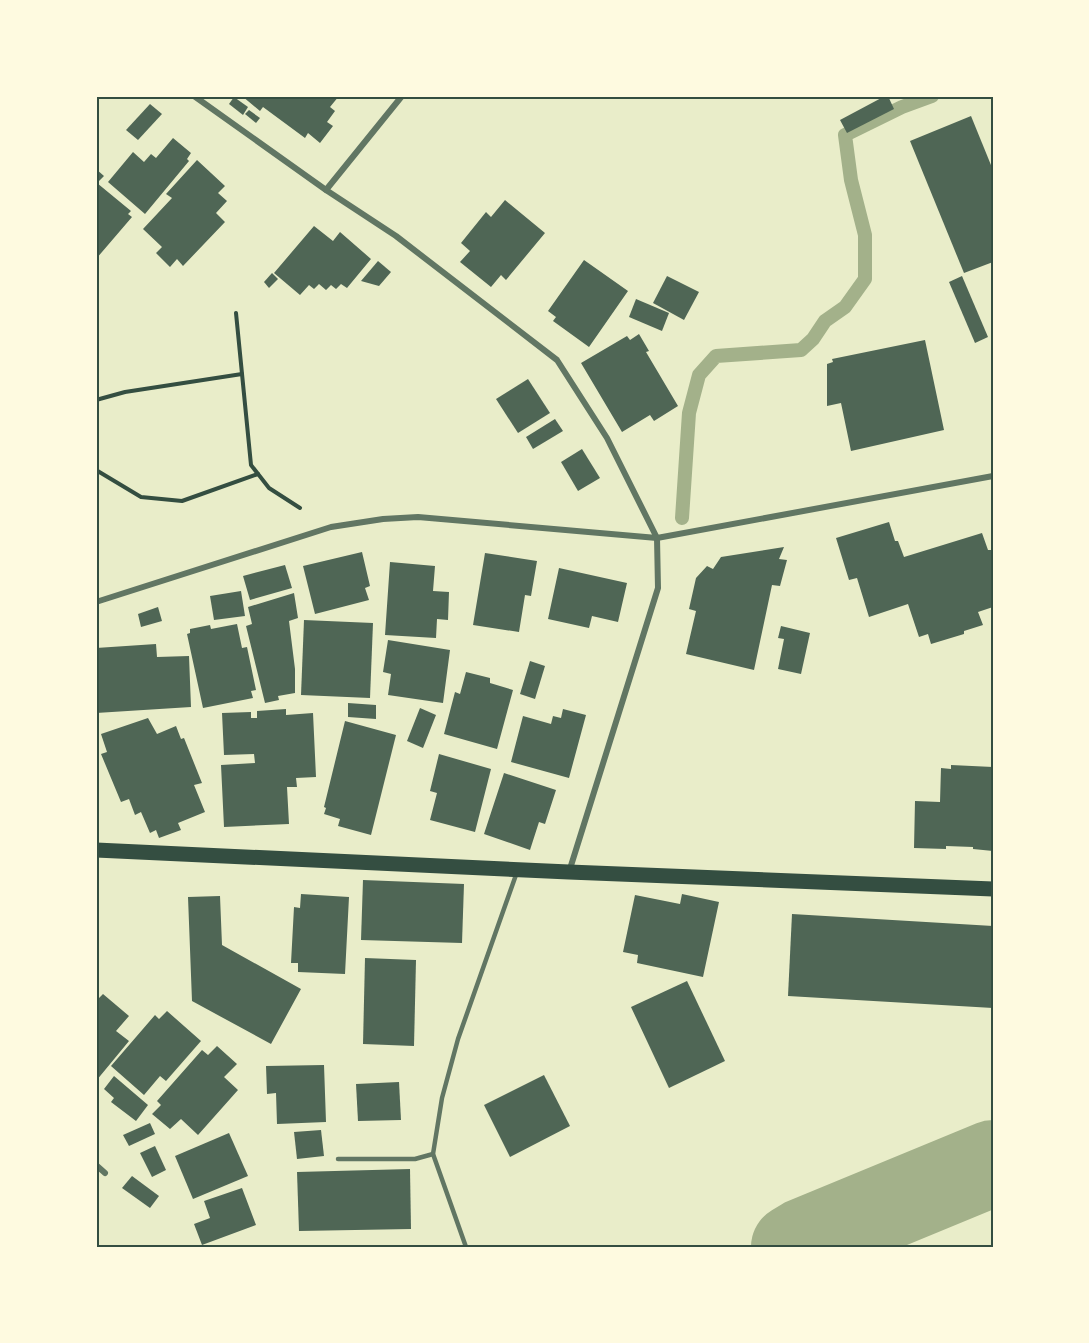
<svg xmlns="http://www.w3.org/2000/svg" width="1089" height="1343" font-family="'Work Sans',sans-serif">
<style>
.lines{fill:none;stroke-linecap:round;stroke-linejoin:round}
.stream{stroke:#a3b18a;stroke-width:14}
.river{stroke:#a3b18a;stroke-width:86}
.building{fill:#4f6655}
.path{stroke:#344e41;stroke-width:4}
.service{stroke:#617663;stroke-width:4.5}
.minor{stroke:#617663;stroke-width:6}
.primary{stroke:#344e41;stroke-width:15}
.neatline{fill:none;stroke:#344e41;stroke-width:2}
</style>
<rect width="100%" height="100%" fill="#e9edc9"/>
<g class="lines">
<path class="stream" d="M682 518 689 413 699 375 716 356 801 350 813 339 825 321 845 307 865 279V235L851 180 845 135 902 107 932 96"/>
<path class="river" d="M794 1247 804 1241 993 1163"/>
</g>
<g class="building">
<path d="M242 96H339L330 107 335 111 327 122 333 126 320 143 308 133 305 138 263 107 260 111Z"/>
<path d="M885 96H888L894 109 847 133 840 120Z"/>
<path d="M234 97 248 107 243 115 229 104Z"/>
<path d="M150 104 162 114 138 140 126 130Z"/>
<path d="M249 110 260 118 256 123 245 114Z"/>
<path d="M971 116 993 170V262L964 273 910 141Z"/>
<path d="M173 138 191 153 187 159 189 161 145 214 108 182 133 152 144 162 151 154 156 158Z"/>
<path d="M197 160 225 186 218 193 227 201 216 213 225 222 183 266 177 259 170 267 156 253 162 247 143 229 172 198 166 194Z"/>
<path d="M96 169 104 176 97 183 131 211 128 214 132 217 96 259Z"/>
<path d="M505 200 545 233 506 280 501 275 491 287 460 262 470 251 461 243 486 212 491 217Z"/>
<path d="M314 226 333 241 340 232 371 259 347 288 341 284 336 289 331 285 326 290 319 284 314 289 309 285 300 295 274 273Z"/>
<path d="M584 260 628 291 589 347 553 321 556 317 548 311Z"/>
<path d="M378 261 391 272 379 286 361 281Z"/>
<path d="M272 273 278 279 269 288 264 282Z"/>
<path d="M667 276 699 292 684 320 653 303Z"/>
<path d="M962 276 988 337 975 343 949 282Z"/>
<path d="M636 299 669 313 662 331 629 317Z"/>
<path d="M639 334 649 351 646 352 678 406 654 421 650 415 622 432 581 363 627 336 630 340Z"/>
<path d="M925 340 944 430 851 451 841 403 827 406V364L833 362 832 359Z"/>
<path d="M528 379 550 413 518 433 496 399Z"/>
<path d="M555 419 563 431 533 449 526 437Z"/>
<path d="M582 449 600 478 578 491 561 462Z"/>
<path d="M889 522 895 541H898L904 557 982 533 988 550H991L993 557V607L978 612 983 625 964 631V634L931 644 928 634 919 637 908 604 869 617 857 578 849 580 836 538Z"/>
<path d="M784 547 779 559 787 560 780 586 772 585 754 670 686 654 696 611 689 609 696 578 707 566 713 569 721 557Z"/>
<path d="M362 552 370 586 365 588 369 600 315 614 303 566Z"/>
<path d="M485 553 537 561 531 596 525 595 519 632 473 625Z"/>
<path d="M390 562 435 566 433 591 449 592 448 620 437 619 436 638 385 635Z"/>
<path d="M285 565 292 588 250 600 243 576Z"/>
<path d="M559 568 627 583 618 622 592 616 589 628 548 619Z"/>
<path d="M241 591 245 616 214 620 210 596Z"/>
<path d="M294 593 298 618 289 621 295 669V693L278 696 279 700 265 703 246 626 252 624 248 607Z"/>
<path d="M158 607 162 621 141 627 138 614Z"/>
<path d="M304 620 373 623 370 698 301 695Z"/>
<path d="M237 624 242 648 247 647 256 690 251 691 253 698 203 708 187 634 190 633V629L210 625 211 629Z"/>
<path d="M781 626 810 633 801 674 778 669 784 639 778 638Z"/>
<path d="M388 640 450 650 443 703 388 695 391 674 383 672Z"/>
<path d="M156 644 157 657 189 656 191 707 96 713V648Z"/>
<path d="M530 661 545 666 535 699 520 694Z"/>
<path d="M466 672 490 678V683L513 690 497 749 444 734 455 692 460 694Z"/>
<path d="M348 703 376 705V719L348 717Z"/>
<path d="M420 708 436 715 423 748 407 741Z"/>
<path d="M286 709V715L313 713 316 777 296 778 297 787H287L289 824 224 827 221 765 255 763 254 754 224 755 222 713 251 712V718H257V711Z"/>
<path d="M563 709 586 715 569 778 511 762 523 716 551 724 553 716 561 718Z"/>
<path d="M148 718 157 734 176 726 181 739 184 738 202 783 194 785 205 812 178 823 181 830 159 838 156 830 150 833 141 812 135 815 129 799 121 802 101 754 107 752 101 734Z"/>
<path d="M345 721 396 735 371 835 338 826 340 819 324 814 326 808 324 807Z"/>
<path d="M439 754 491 769 475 832 430 820 437 793 430 791Z"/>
<path d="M951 765 993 767V851L973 849V847L946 846V849L914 848 915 801 940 802 941 768 951 769Z"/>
<path d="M504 773 556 790 545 824 539 822 530 850 484 834Z"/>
<path d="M363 880 464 884 462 943 361 940Z"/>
<path d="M301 894 349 897 345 974 298 972V963H291L294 907 300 908Z"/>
<path d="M682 894 719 902 703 977 637 963 638 955 623 952 635 895 680 904Z"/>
<path d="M220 896 222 945 301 989 271 1044 192 1001 188 897Z"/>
<path d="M792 914 993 926V1008L788 996Z"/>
<path d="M365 958 416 960 414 1046 363 1044Z"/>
<path d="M687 981 725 1061 669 1088 631 1007Z"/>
<path d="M103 994 129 1016 116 1031 129 1041 96 1081V1001Z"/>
<path d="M167 1011 201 1041 166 1081 160 1076 144 1095 111 1066 155 1015 159 1019Z"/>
<path d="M217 1046 237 1064 224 1077 238 1090 198 1135 181 1119 170 1129 152 1114 161 1105 157 1101 202 1050 208 1055Z"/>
<path d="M324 1065 326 1122 277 1124 276 1093 267 1094 266 1066Z"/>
<path d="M544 1075 570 1126 510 1157 484 1105Z"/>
<path d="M114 1076 148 1105 136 1121 111 1102 114 1098 104 1089Z"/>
<path d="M399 1082 401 1120 358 1121 356 1084Z"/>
<path d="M150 1123 155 1134 129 1146 123 1135Z"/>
<path d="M321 1130 324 1156 297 1159 294 1132Z"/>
<path d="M229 1133 248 1176 193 1199 175 1156Z"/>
<path d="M155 1146 166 1170 152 1177 140 1153Z"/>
<path d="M410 1169 411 1229 299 1231 297 1172Z"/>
<path d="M132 1176 159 1196 150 1208 122 1188Z"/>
<path d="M242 1188 256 1225 202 1245 194 1224 210 1218 204 1201Z"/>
</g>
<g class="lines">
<g class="path">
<path d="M236 313 251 465 269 488 300 508"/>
<path d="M96 400 125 392 242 374"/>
<path d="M96 470 141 497 182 501 258 474"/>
</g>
<g class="service">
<path d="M338 1159H415L433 1154"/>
<path d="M466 1247 433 1154 442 1098 458 1039 517 872"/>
</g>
<g class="minor">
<path d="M194 96 326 190 396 236 557 360 607 438 657 538 658 588 569 872"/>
<path d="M326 190 402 96"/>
<path d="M96 602 331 527 383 519 418 517 657 538 993 476"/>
<path d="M96 1165 105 1173"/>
</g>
<path class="primary" d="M96 850 569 872 993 889"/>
</g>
<rect width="1089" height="1343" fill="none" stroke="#fefae0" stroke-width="195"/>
<rect x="98" y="98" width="894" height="1148" class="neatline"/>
</svg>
